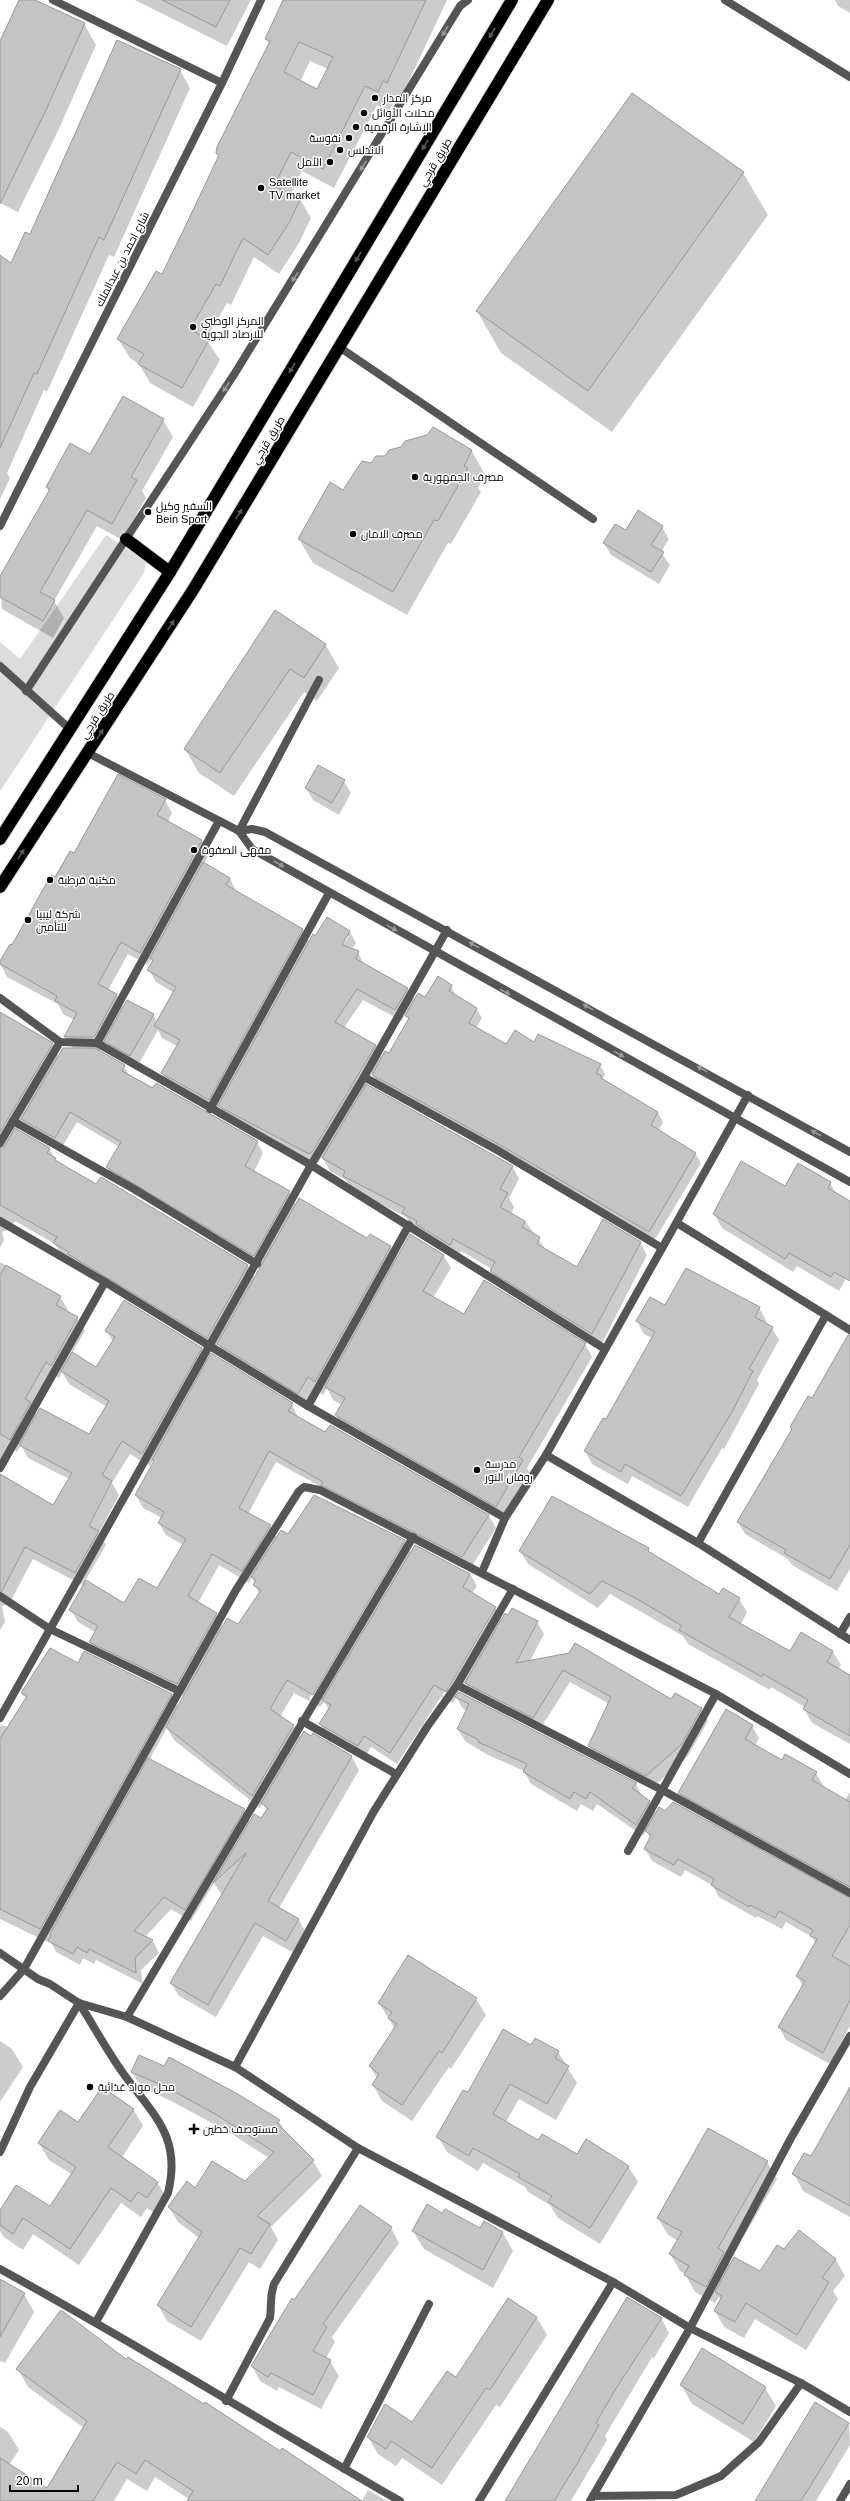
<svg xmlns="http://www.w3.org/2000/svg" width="850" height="2501" font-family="Arial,Cairo,sans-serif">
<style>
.green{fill:#dcdcdc}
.shadow{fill:#0003;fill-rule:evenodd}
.building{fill:#c4c4c4;stroke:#999;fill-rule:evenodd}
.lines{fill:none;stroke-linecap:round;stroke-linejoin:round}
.highway-casing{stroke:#dbdbdb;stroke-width:14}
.lane{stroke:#555;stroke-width:8}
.street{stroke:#555;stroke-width:8}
.highway{stroke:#000;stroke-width:12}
.oneway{fill:#999}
.oneway2{fill:#595959}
.poi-dot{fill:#000;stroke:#fff;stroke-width:1.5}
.labels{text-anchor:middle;stroke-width:3;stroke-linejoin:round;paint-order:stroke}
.poi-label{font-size:11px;fill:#000;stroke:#fff;text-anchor:start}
.street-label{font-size:11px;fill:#000;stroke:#fff}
</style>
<rect width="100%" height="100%" fill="#fff"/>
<path class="green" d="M106 535 146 562 144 573 0 791V642L20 659Z"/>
<g class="shadow">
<path d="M20 0H32L84 24 96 45 58 131 18 212 0 203V44Z"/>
<path d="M135 0H251L227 46Z"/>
<path d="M284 0H447L399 102 394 100 389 111 377 105 334 188 302 171 291 194 300 199 311 218 299 243 279 274 254 257 231 305 227 303 206 339 220 360 193 407 150 383 139 364 130 358 118 339 162 276 219 157 217 153 270 45 266 39ZM310 61 328 69 318 91 300 82Z"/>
<path d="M835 0H850V13L838 6Z"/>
<path d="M180 70 190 88 114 257 109 255 47 392 44 390 7 473 10 478 0 499V256L11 264 30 235Z"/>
<path d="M633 94 743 173 768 215 612 432 501 353 477 311Z"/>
<path d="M124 398 163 420 173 437 142 491 146 498 122 540 97 526 54 601 64 618 53 638 2 609 0 578 49 492 47 487 91 456Z"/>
<path d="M433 429 472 451 485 475 478 488 481 492 451 544 448 543 407 615 313 563 299 539 371 464 428 436Z"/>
<path d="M662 527 669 539 661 552 670 565 659 584 611 555 604 543 626 532Z"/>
<path d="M276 612 325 644 339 668 317 701 304 692 234 796 199 773 185 749Z"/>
<path d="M344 781 351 793 339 815 313 800 306 788Z"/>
<path d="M165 800 172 813 168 822 202 841 209 854 204 864 230 878 236 891 302 929 310 942 316 937 327 918 350 932 356 943 352 949 358 952 364 964 407 988 415 1001 426 998 451 986 456 997 476 1008 482 1018 476 1028 507 1045 535 1044 600 1065 605 1074 603 1079 658 1113 663 1122 658 1131 695 1153 701 1163 654 1241 378 1084 372 1073 365 1085 512 1166 519 1179 509 1198 514 1207 511 1214 525 1221 546 1250 577 1268 640 1242 647 1255 600 1347 499 1284 492 1269 461 1251 457 1258 411 1226 406 1217 352 1189 346 1180 330 1171 322 1157 316 1165 226 1117 219 1105 215 1112 169 1085 162 1073 177 1046 162 1038 158 1030 137 1067 113 1053 106 1041 101 1050H96L124 1066 130 1077 257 1142 263 1153 254 1172 289 1192 296 1204 368 1239 390 1246 398 1259 443 1255 451 1268 433 1298 464 1316 585 1344 592 1357 527 1468 530 1473 504 1519 343 1428 336 1415 342 1405 333 1400 327 1388 323 1395 315 1390 306 1407 226 1357 218 1344 215 1350 62 1256 55 1244 15 1221 10 1229 2 1232 4 1240 0 1248V1014L52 1044 59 1056 73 1049 66 1037 74 1020 63 1014 58 1004 7 977 0 963 55 878 74 855ZM346 936H349L340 949 339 948ZM128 954 148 965 152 958 153 962 149 970 156 982 174 993 157 1022 153 1015 124 1008 117 995 108 990ZM363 1000 402 1021 405 1014 409 1020 389 1054 382 1058 375 1046 344 1028ZM22 1120 28 1130 61 1149 77 1122 119 1147 107 1167 114 1178 261 1267 255 1278 248 1266 101 1178 97 1185 58 1163 49 1149 16 1130Z"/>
<path d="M830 1183 836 1194 850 1202V1271L839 1291 797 1266 793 1272 722 1228 714 1214 785 1188Z"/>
<path d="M0 1262 60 1297 68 1310 67 1312 77 1318 85 1331 72 1353 96 1369 113 1342 107 1331 201 1348 208 1361 292 1404 298 1418 326 1433 330 1426 489 1516 496 1528 470 1569 276 1462 248 1514 270 1526 277 1538 288 1535 404 1541 411 1553 470 1574 477 1586 472 1594 495 1608 502 1620 537 1622 544 1634 530 1661 570 1654 671 1700 701 1708 708 1721 688 1756 653 1787 596 1758 589 1746 609 1704 570 1682 540 1729 473 1695 465 1682 458 1693 636 1784 642 1796 649 1801 656 1814 850 1898V2026L830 2064 786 2040 779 2027 803 1986 797 1976 816 1944 812 1937 786 1922 782 1929 757 1916 756 1918 719 1897 712 1885 685 1870 681 1877 652 1861 645 1849 651 1838 646 1831 643 1836 597 1804 593 1811 581 1804 577 1811 531 1784 524 1771 486 1754 465 1741 458 1729 467 1711 463 1709 456 1697 453 1703 441 1697 397 1764 371 1747 365 1757 327 1736 320 1724 329 1710 324 1701 320 1707 294 1693 280 1717 294 1726 301 1738 351 1756 359 1770 279 1908 299 1920 306 1933 294 1953 263 1936 216 2017 179 1996 171 1983 222 1895 214 1883 191 1921 171 1909 145 1937 153 1941 159 1953 141 1970 143 1984 96 1960 94 1964 83 1958 80 1965 56 1952 49 1939 47 1942 0 1919V1725L9 1727 26 1699 22 1693 78 1665 171 1694 178 1707 184 1696 97 1654 90 1642 95 1632 78 1622 71 1610 84 1586 33 1559 9 1604 2 1606 5 1622 0 1630V1488L53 1507 69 1479 28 1458 21 1445 17 1452 13 1449 0 1470ZM62 1372 69 1384 107 1407 90 1435 37 1415 34 1409 54 1375 59 1378ZM130 1454 150 1466 153 1460 154 1463 136 1495 143 1508 162 1518 159 1523 166 1535 183 1545 157 1590 125 1604 85 1581 106 1545 99 1533 119 1495 112 1483ZM400 1546H402L311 1700 309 1699ZM219 1565 249 1583 252 1577 259 1594 238 1626H223L216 1614 198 1603ZM492 1612H494L444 1696 442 1695ZM167 1728 174 1740 260 1808 263 1803 267 1811 262 1819 251 1822 244 1810 149 1760Z"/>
<path d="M666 1307 759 1308 766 1320 765 1324 772 1328 779 1340 757 1380 759 1384 724 1449 722 1448 688 1507 632 1476 628 1484 592 1464 585 1451 606 1420 652 1338 644 1334 637 1321Z"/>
<path d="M850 1352V1569L837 1591 792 1565 788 1559 745 1534 738 1522 792 1430 791 1427Z"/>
<path d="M648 1549 651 1554 720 1595 739 1599 747 1612 741 1624 791 1652 801 1634 833 1652 841 1665 838 1670 850 1676V1744L812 1723 804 1709 805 1707 771 1687 770 1690 688 1644 683 1636 610 1594 598 1608 528 1564 520 1551Z"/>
<path d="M752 1726 759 1738 755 1746 782 1761 816 1773 823 1785 822 1787 845 1800 850 1792V1894L686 1805 679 1793Z"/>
<path d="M476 1999 486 2015 451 2069 449 2067 412 2121 382 2101 373 2085 377 2079 370 2066 395 2029 379 2003Z"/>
<path d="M0 2041 12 2049 23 2067 0 2102Z"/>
<path d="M532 2046 558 2052 577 2083 556 2120 519 2099 506 2122 539 2141 578 2155 628 2166 638 2182 600 2244 558 2218 550 2205 528 2192 525 2187 483 2163 478 2171 447 2152 438 2137 468 2094Z"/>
<path d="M132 2072 279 2121 286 2134 313 2161 322 2176 271 2227 278 2240 260 2269 249 2262 201 2341 167 2321 158 2305 199 2238 178 2222 169 2207 196 2189 245 2182 269 2158 227 2131 173 2102 141 2087Z"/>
<path d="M850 2089V2217L803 2191 794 2174 811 2158Z"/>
<path d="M133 2109 143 2126 122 2157 157 2182 167 2199 156 2214 147 2208 141 2217 121 2203 79 2265 33 2234 23 2250 4 2237 0 2231V2212L50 2208 73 2175 49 2160 39 2143 78 2123Z"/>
<path d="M767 2162 777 2179 729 2262 731 2265 761 2273 784 2250 799 2231 836 2260 845 2276 833 2291 838 2299 806 2350 755 2319 744 2338 724 2327 715 2311 721 2300 719 2297 715 2303 695 2292 685 2274 680 2271 670 2254 678 2241 668 2235 658 2218Z"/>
<path d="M443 2214 480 2230 484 2223 503 2233 513 2251 493 2288 424 2249 413 2231Z"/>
<path d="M391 2228 399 2243 332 2337 335 2342 326 2358 330 2361 339 2376 321 2409 279 2387 277 2391 260 2381 252 2366 294 2301Z"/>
<path d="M0 2280 24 2294 34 2312 5 2363 0 2361Z"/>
<path d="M537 2318 547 2335 500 2407 496 2405 442 2485 402 2458 396 2466 378 2454 368 2437 413 2423 456 2379Z"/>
<path d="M661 2318 669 2333 654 2358 652 2357 605 2436 607 2440 571 2501H506Z"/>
<path d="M126 2360 280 2452 360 2501H188L189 2499 155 2477 147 2491 127 2479 114 2501H0V2427L8 2432 19 2450 9 2465 47 2490 84 2428 28 2387 18 2369Z"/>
<path d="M681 2385 765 2388 776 2406 754 2442 692 2404Z"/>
<path d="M815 2403 849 2424 850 2445 816 2501H756Z"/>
<path d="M368 2490 387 2501H362Z"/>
</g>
<g class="building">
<path d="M19 0H35L85 23 46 110 0 204V41Z"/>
<path d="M162 0H230L216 27Z"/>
<path d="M283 0H426L387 83 383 81 378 92 365 86 323 169 291 152 274 186 301 198 289 223 268 255 243 238 220 286 216 284 190 329 209 340 182 388 138 364 144 354 117 339 156 271 162 274 184 229 219 155 216 153 217 147 270 41 265 39ZM299 42 333 57 317 89 284 72Z"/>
<path d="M117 40 181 69 104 240 99 237 37 374 34 373 0 448V255L11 263 25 232 30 234Z"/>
<path d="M632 93 744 172 588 391 476 311Z"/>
<path d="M123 396 164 419 131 477 137 480 112 524 87 510 40 592 55 600 43 621 0 597V576L50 489 46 487 70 443 90 454Z"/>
<path d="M433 427 472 450 464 466 468 468 438 521 434 520 393 592 298 539 330 482 343 490 362 461 371 463 376 456H385L389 450 401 447 405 441 427 435Z"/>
<path d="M638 510 663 526 651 545 664 552 651 572 603 543 615 524 626 530Z"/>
<path d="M275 610 326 644 304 678 290 669 220 773 184 749Z"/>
<path d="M318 765 345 780 332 803 305 788Z"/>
<path d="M118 774 166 799 157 815 202 840 140 953 121 942 98 984 117 994 94 1037H64L77 1013 55 1001 57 996 0 964V961L10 944 12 945 51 875 55 877 70 851 74 853Z"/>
<path d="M203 862 230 878 226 885 303 929 209 1100 161 1073 180 1040 154 1026 176 987 147 970 153 960 150 958Z"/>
<path d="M327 917 350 931 342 945 359 951 356 959 408 988 395 1010 357 989 335 1022 376 1045 312 1152 309 1154 218 1106 313 934 315 936Z"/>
<path d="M438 976 452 985 449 991 477 1008 469 1023 506 1044 515 1030 534 1042 538 1034 601 1064 596 1073 602 1076 601 1078 658 1112 651 1125 696 1153 649 1232 500 1145 372 1075 385 1051 389 1053 409 1018 405 1016 418 993 425 997Z"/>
<path d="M127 1000 154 1014 130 1056 104 1041Z"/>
<path d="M0 1012 53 1043 0 1132Z"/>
<path d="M63 1048H95L125 1065 122 1071 153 1088 156 1083 258 1141 245 1166 290 1191 254 1256 106 1167 121 1142 70 1112 55 1138 21 1119Z"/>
<path d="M366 1084 513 1166 500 1189 508 1193 500 1207 525 1221 522 1227 540 1237 537 1244 577 1267 603 1219 641 1242 592 1334 490 1271 495 1262 453 1239 450 1245 416 1224 417 1221 402 1213 405 1208 343 1176 345 1171 322 1158Z"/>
<path d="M15 1128 50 1148 47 1153 56 1158 55 1160 96 1184 101 1177 248 1265 207 1338 68 1254 69 1252 53 1243 57 1237 0 1205V1148L5 1146Z"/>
<path d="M741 1161 785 1186 798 1163 831 1182 828 1188 850 1201V1281L834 1272 831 1277 789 1253 785 1259 713 1214Z"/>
<path d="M299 1198 367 1238 370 1234 391 1246 315 1382 308 1377 298 1394 217 1344Z"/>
<path d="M410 1234 444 1255 423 1291 464 1314 484 1280 586 1343 519 1457 523 1460 496 1507 335 1415 345 1398 325 1387Z"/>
<path d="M6 1265 61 1296 56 1305 78 1317 51 1366 46 1362 25 1399 31 1402 10 1440 0 1434V1275Z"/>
<path d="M686 1268 760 1307 755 1317 773 1327 749 1369 753 1371 732 1412 681 1496 625 1464 621 1472 584 1451 603 1418 606 1419 655 1332 636 1321 650 1297 665 1305Z"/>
<path d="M124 1300 202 1348 142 1454 122 1441 102 1475 112 1481 89 1526 99 1531 75 1573 25 1547 2 1591H0V1474L53 1505 72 1473 19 1445 40 1408 89 1434 109 1401 61 1371 72 1352 96 1367 115 1337 105 1331Z"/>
<path d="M848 1335H850V1545L830 1579 784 1553 786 1550 737 1522 792 1429 790 1427 808 1396 812 1398Z"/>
<path d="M211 1353 293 1403 288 1411 325 1432 330 1425 489 1515 462 1557 321 1485 323 1482 269 1451 239 1508 271 1525 242 1571 212 1554 188 1596 217 1613 177 1684 89 1642 98 1626 69 1610 86 1580 124 1603 139 1578 157 1588 186 1539 158 1523 164 1512 135 1495 154 1461 152 1460Z"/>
<path d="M314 1495 405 1540 313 1695 287 1680 270 1709 294 1725 252 1796 166 1727 227 1618 238 1624 261 1590 253 1585 256 1580 251 1577 281 1530 288 1534Z"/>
<path d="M552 1496 649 1548 648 1551 719 1594 723 1588 740 1598 729 1617 790 1651 801 1632 833 1651 827 1662 850 1675V1736L803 1709 808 1700 763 1674 762 1677 679 1630 682 1626 639 1600 602 1581 590 1594 519 1551Z"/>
<path d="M415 1545 470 1574 463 1587 496 1607 446 1692 434 1685 390 1753 364 1736 358 1746 319 1724 331 1705 322 1700Z"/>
<path d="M512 1608 538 1621 516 1663 569 1653 575 1643 671 1699 675 1693 702 1708 682 1744 646 1776 588 1746 611 1697 563 1670 533 1718 465 1683 505 1613 508 1615Z"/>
<path d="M50 1648 78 1663 84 1651 172 1694 40 1929 0 1909V1739L27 1696 21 1693Z"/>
<path d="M459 1692 637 1783 632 1788 650 1801 636 1825 590 1792 586 1799 574 1792 570 1799 523 1772 527 1764 478 1742 479 1740 457 1729 469 1704 455 1697Z"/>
<path d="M726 1709 753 1725 745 1739 782 1760 785 1754 817 1772 812 1780 850 1802V1887L678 1793Z"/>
<path d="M304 1731 311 1736 313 1733 352 1756 268 1901 299 1919 286 1941 255 1923 208 2005 170 1983 246 1853 213 1883 254 1814 261 1818 268 1808 261 1803Z"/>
<path d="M148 1758 245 1809 185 1910 164 1897 134 1931 153 1940 135 1958 136 1973 89 1949 87 1953 77 1947 73 1954 48 1941 51 1935 50 1934Z"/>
<path d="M673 1802 850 1898V1925L832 1956 850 1966V2000L823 2053 778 2027 805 1981 796 1976 817 1939 810 1936 813 1930 779 1911 775 1918 750 1905 749 1907 711 1885 714 1879 678 1859 674 1865 644 1849 651 1835 645 1831 659 1807 665 1811Z"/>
<path d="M408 1955 477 1998 442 2053 439 2051 402 2105 372 2085 379 2074 369 2066 397 2024 388 2018 392 2012 378 2003Z"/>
<path d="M503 2029 531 2045 535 2038 559 2051 555 2058 569 2066 547 2104 510 2084 493 2114 538 2140 542 2134 577 2154 586 2139 629 2166 590 2228 548 2202 552 2196 518 2177 520 2174 473 2148 469 2156 436 2137 463 2090 468 2092Z"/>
<path d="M139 2055 164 2066 169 2057 236 2093 280 2120 277 2123 314 2160 257 2216 270 2224 251 2254 240 2248 191 2327 157 2305 202 2232 168 2207 187 2181 195 2188 212 2161 245 2181 274 2152 217 2115 164 2086 131 2072Z"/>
<path d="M102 2087 134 2109 108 2147 158 2182 147 2198 138 2192 131 2202 111 2188 70 2249 23 2218 13 2234 0 2225V2210L16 2185 50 2206 76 2167 38 2143 60 2110 78 2122Z"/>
<path d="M850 2087V2206L792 2174 804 2153 811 2156Z"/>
<path d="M708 2128 768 2161 718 2248 724 2252 706 2287 684 2275 689 2266 669 2254 682 2232 657 2218Z"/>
<path d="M427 2204 442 2213 445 2209 480 2228 484 2221 503 2232 483 2270 412 2231Z"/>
<path d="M360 2205 392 2227 323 2324 327 2327 313 2351 331 2360 313 2395 271 2373 268 2377 251 2366 292 2298 294 2300Z"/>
<path d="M799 2230 836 2259 822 2278 829 2282 797 2335 746 2303 735 2322 714 2311 722 2296 715 2292 734 2257 760 2271 777 2245 784 2249Z"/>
<path d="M0 2279 25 2293 0 2337Z"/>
<path d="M627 2297 662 2318 615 2390 596 2423 599 2425 577 2464 554 2501H505Z"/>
<path d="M508 2298 537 2317 490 2390 486 2388 432 2468 391 2441 386 2449 367 2437 385 2404 412 2422 447 2371 456 2377Z"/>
<path d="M61 2310 126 2359 128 2357 204 2404 205 2402 280 2451 282 2448 362 2501H187L193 2491 145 2460 136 2474 117 2462 93 2501H0V2458L47 2488 87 2421 16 2369Z"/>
<path d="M702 2348 766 2387 743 2424 680 2385Z"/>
<path d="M815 2402 849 2423 801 2501H755Z"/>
</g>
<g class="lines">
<g class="highway-casing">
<g id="highway">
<path d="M126 539 170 572"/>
<path d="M0 839 170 572 512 0"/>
<path d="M0 887 193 590 548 0"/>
</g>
</g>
<g class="lane">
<path d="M725 0 850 77"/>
<path d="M339 347 593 519"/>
<path d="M239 831 319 680"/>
<path d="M593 2496 676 2495 721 2476 759 2442 801 2383"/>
</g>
<g class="street">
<path d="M53 0 222 83"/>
<path d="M0 526 222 83 261 0"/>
<path d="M0 666 71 730"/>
<path d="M26 691 235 373 460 6 468 0"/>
<path d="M88 753 239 831 252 829 265 832 850 1152"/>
<path d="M239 831 252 849 850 1182"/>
<path d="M0 998 60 1042 97 1043 311 1165 605 1349"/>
<path d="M97 1043 219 821"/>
<path d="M364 1077 497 1150 662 1248"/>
<path d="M210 1109 329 893"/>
<path d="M13 1121 134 1189 257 1264"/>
<path d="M0 1143 60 1042"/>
<path d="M0 1221 105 1282 308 1406 505 1518"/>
<path d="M677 1223 850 1330"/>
<path d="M308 1406 409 1225"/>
<path d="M546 1455 698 1543 850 1640"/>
<path d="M0 1468 105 1282"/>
<path d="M698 1543 826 1315"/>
<path d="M482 1572 505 1518 546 1455 748 1095"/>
<path d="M0 1596 50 1629 179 1691"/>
<path d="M840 1634 850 1617"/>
<path d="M457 1685 664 1791 850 1893"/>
<path d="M0 1718 311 1165 364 1077 447 930"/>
<path d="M302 1721 396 1774"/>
<path d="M628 1851 716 1694"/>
<path d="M0 1953 38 1979 50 1984 79 2003 127 2017 235 2067 358 2148 613 2282 690 2328 801 2383 850 2412"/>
<path d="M0 1996 24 1969 236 1590 299 1491 304 1487 320 1490 716 1694 850 1774"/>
<path d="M79 2003C94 2026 107 2051 123 2073 153 2115 182 2136 168 2193L96 2322"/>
<path d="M127 2017 413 1537"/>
<path d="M235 2067 374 1811 427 1727 457 1685 513 1589"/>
<path d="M0 2152 30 2087 79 2003"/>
<path d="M0 2269C135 2343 266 2424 400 2501"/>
<path d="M226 2401 270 2318C272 2304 269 2299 274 2284L358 2148"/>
<path d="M344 2469 429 2304"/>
<path d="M479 2501 613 2282"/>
<path d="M590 2501 690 2328 791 2138 850 2036"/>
<path d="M840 2501 850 2484"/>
</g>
<use href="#highway" class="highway"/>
</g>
<defs><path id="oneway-solid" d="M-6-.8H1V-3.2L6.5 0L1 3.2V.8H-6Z"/></defs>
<g class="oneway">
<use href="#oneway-solid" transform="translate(445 31) rotate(121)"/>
<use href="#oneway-solid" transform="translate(363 166) rotate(122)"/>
<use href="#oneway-solid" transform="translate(295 277) rotate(122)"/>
<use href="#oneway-solid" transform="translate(226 387) rotate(123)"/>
<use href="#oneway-solid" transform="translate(279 864) rotate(30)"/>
<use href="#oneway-solid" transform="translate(392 928) rotate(29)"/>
<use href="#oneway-solid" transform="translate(474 945) rotate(-151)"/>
<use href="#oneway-solid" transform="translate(505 992) rotate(29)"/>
<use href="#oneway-solid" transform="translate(588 1007) rotate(-151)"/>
<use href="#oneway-solid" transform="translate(619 1054) rotate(29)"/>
<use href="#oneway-solid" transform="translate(702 1069) rotate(-151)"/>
<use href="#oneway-solid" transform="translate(816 1133) rotate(-151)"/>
</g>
<g class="oneway2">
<use href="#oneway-solid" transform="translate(492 33) rotate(121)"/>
<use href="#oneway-solid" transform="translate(425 145) rotate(121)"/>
<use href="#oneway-solid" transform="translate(358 257) rotate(121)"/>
<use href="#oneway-solid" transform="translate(292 368) rotate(121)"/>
<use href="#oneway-solid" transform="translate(239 514) rotate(-59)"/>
<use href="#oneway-solid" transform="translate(171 625) rotate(-57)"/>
<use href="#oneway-solid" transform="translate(100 734) rotate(-57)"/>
<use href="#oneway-solid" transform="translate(21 854) rotate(-57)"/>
</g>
<g class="poi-dot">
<circle cx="375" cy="98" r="4"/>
<circle cx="364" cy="113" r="4"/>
<circle cx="356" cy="127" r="4"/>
<circle cx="349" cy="138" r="4"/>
<circle cx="340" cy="150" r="4"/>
<circle cx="330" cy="162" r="4"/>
<circle cx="261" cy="188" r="4"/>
<circle cx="193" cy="327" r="4"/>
<circle cx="415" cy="477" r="4"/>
<circle cx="148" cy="512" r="4"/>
<circle cx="353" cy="534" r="4"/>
<circle cx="194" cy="850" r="4"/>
<circle cx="50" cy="880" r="4"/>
<circle cx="28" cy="920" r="4"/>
<circle cx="477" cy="1470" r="4"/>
<circle cx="90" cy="2087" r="4"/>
<path d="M192 2123h4v4h4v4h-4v4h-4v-4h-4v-4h4z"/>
</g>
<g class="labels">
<g class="poi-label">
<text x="383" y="102">مركز المدار</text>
<text x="372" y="117">محلات الأوائل</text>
<text x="364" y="131">الإشارة الرقمية</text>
<text x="341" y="142" text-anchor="end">نفوسة</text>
<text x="348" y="154">الاندلس</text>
<text x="322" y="166" text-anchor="end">الأمل</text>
<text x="269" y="186">Satellite<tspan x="269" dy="13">TV market</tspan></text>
<text x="201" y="325">المركز الوطني<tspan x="201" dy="13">للارصاد الجوية</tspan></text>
<text x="423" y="481">مصرف الجمهورية</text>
<text x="156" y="510">السفير وكيل<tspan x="156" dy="13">Bein Sport</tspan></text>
<text x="361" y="538">مصرف الامان</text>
<text x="202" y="854">مقهى الصفوة</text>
<text x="58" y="884">مكتبة قرطبة</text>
<text x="36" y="918">شركة ليبيا<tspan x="36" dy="13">للتأمين</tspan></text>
<text x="485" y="1468">مدرسة<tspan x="485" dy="13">روفان النور</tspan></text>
<text x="98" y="2091">محل مواد غذائية</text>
<text x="203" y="2133">مستوصف خطين</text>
</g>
<g class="street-label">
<text transform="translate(435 162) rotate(-59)" y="4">طريق قرجي</text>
<text transform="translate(122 259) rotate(-63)" y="4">شارع احمد بن عبدالملك</text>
<text transform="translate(268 440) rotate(-59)" y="4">طريق قرجي</text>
<text transform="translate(97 715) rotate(-57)" y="4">طريق قرجي</text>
</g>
</g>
<path d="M10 2485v6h68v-6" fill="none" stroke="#000000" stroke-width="2"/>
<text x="16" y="2485" font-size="12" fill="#000000" stroke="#ffffff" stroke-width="3" paint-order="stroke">20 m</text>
</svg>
